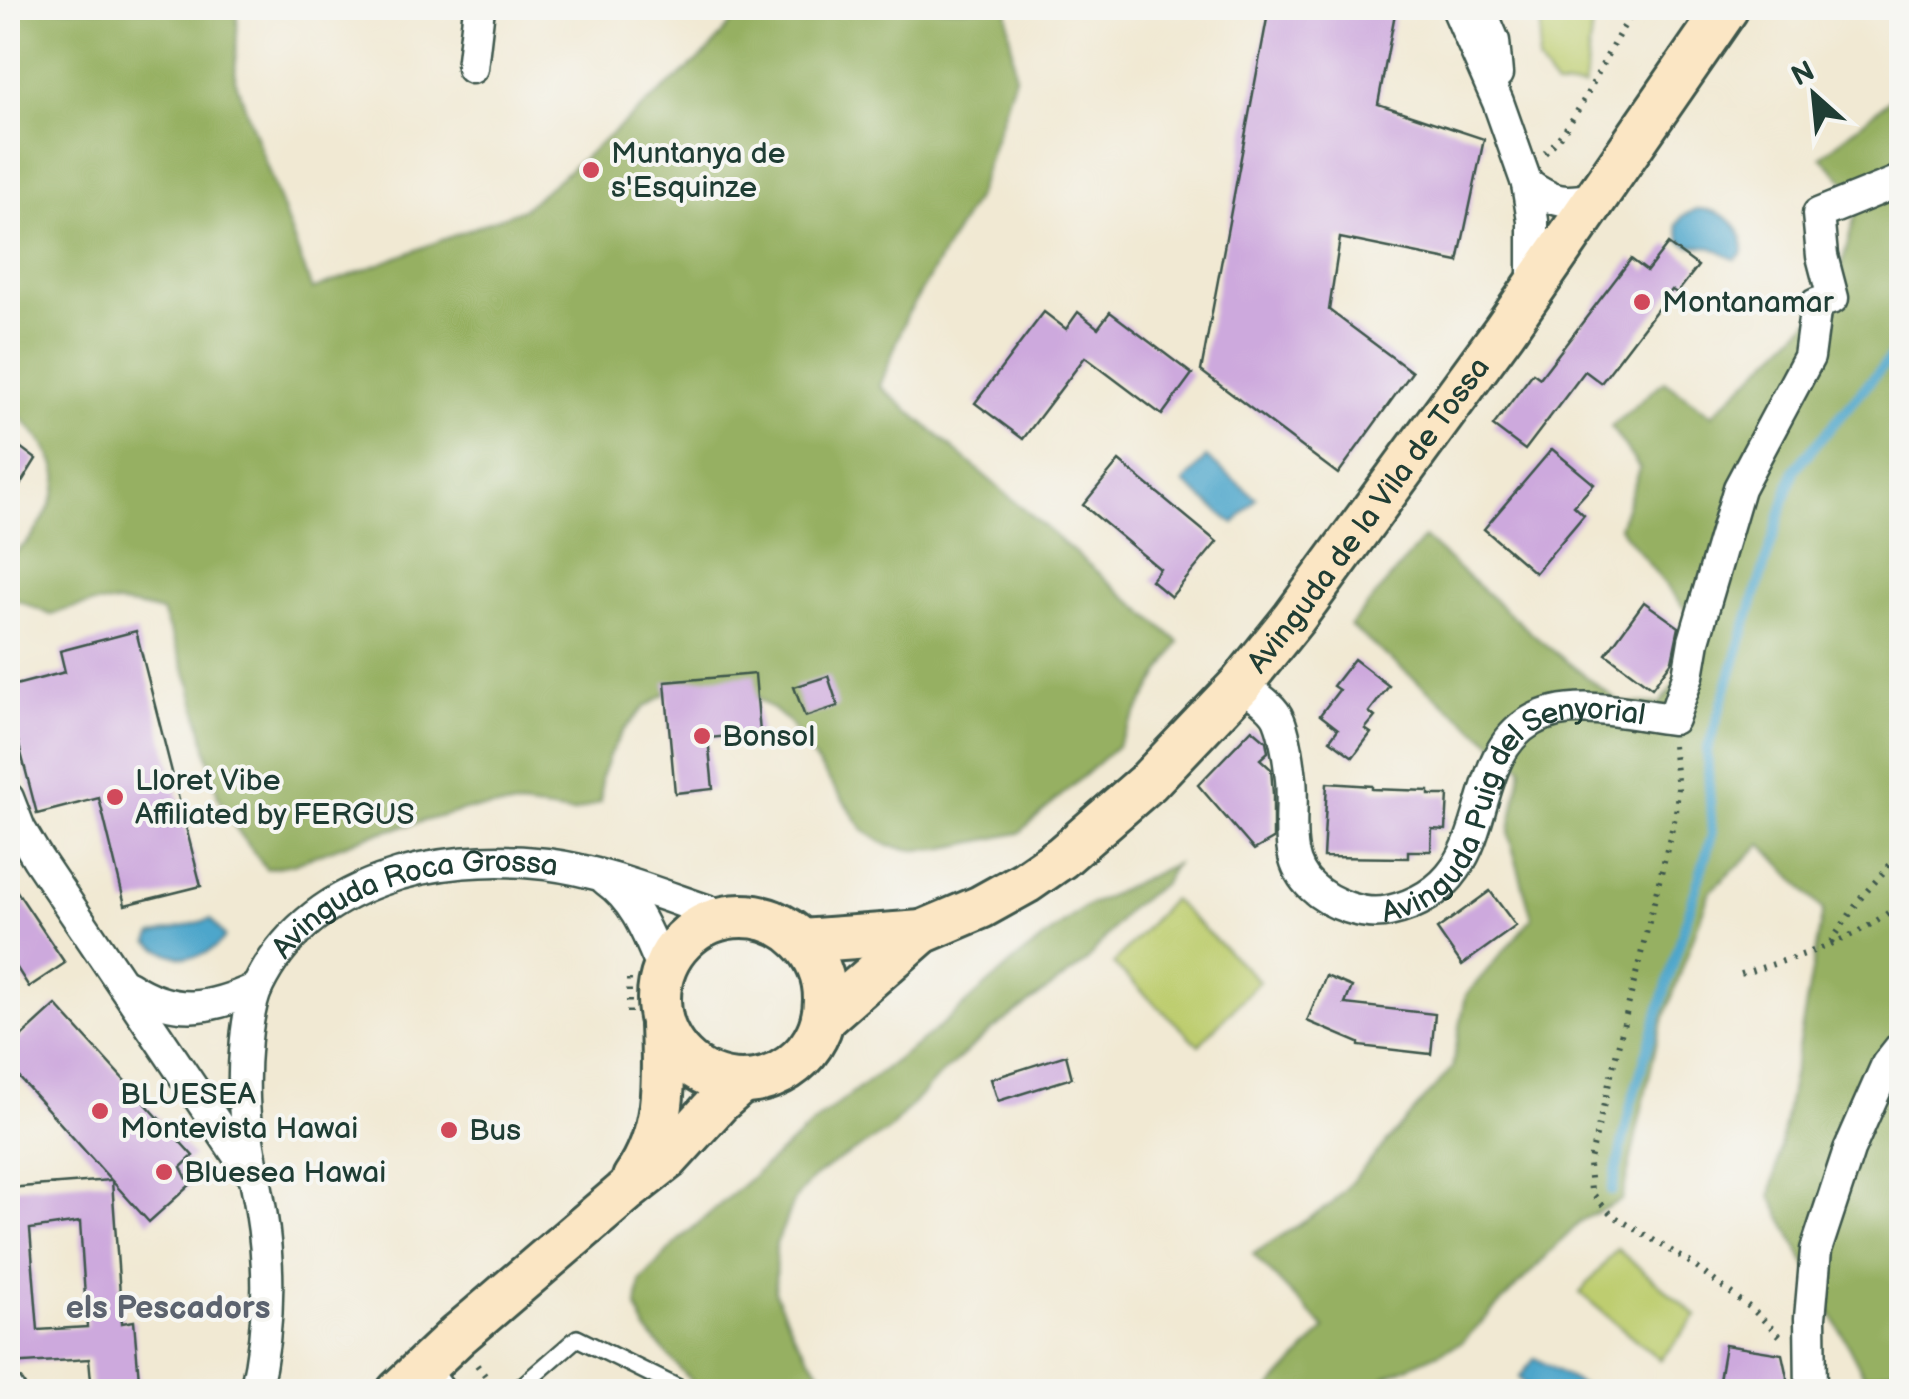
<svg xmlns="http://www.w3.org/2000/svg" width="1909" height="1399" font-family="'Balsamiq Sans',sans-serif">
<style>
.green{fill:#becd6f;stroke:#6e8552;stroke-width:2.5}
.forest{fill:#96b062;stroke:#5a764b;stroke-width:2.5}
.water{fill:#4da6cb;stroke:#367280;stroke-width:2.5}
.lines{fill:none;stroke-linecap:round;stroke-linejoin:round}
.stream{stroke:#4da6cb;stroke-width:10}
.building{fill:#cda9dd;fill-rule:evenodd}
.lane-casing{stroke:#3e574c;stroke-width:20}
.street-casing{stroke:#3e574c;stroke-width:35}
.secondary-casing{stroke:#3e574c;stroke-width:48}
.path{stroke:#3e574c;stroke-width:6;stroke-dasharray:2.5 8;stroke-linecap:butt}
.lane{stroke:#fff;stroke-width:15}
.street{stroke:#fff;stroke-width:30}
.secondary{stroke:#fbe6c4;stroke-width:42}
.poi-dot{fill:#d1495b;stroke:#f6f6f2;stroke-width:4}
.labels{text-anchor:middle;stroke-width:8;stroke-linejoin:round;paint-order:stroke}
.poi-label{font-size:30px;fill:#1f3d34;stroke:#f6f6f2;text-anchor:start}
.street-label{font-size:30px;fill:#1f3d34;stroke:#f6f6f2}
.neighbourhood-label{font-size:32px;font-weight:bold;fill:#5c636f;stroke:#f6f6f2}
</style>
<rect width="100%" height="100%" fill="#f6f6f2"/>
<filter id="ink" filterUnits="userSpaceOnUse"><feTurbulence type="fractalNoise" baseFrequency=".01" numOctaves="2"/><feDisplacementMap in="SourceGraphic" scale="20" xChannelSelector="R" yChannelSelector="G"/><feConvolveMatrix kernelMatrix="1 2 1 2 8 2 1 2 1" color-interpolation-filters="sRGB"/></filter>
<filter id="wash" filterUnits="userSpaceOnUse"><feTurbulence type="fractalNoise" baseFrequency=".0048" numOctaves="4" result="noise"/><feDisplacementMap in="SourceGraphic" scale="40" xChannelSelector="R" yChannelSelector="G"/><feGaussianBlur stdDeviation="2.25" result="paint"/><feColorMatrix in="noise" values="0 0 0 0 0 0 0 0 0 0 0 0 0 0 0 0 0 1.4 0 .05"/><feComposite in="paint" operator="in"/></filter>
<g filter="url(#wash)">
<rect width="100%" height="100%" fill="#f1e9d3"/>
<g class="green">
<path d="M1542 17 1592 23 1584 87H1556L1538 63Z"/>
<path d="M1172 899 1259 981 1199 1045 1113 964Z"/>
<path d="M1617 1249 1697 1316 1660 1360 1580 1293Z"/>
</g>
<g class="forest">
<path d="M8 8H238L235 79 312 290 523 209 708 52 743 8H1007L1015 76 977 195 907 315 880 386 1179 642 1117 746 1019 833 941 849 915 850 889 846 864 830 787 720 744 688 670 691 644 708 623 731 610 753 601 777V802L573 813 520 806 469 809 367 836 293 864 266 869 233 824 218 796 191 686 162 612C121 601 90 599 51 615L8 596V558C15 552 25 546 31 538 42 524 60 491 57 474 52 447 26 423 8 405Z"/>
<path d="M1901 90V1363L1889 1371 1864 1376 1771 1197 1823 910 1762 844 1710 891 1658 1036 1622 1200 1582 1220 1461 1343 1385 1377 1378 1391H1268L1325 1329 1253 1254 1333 1203 1452 1068 1466 995 1532 918 1509 835 1522 767 1350 626 1424 538 1538 639 1620 703 1660 704 1703 646 1693 619 1619 527 1640 469 1611 427 1664 381 1712 415 1833 298 1860 197 1821 157Z"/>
<path d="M1175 864 1164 883 1129 908 1086 962 989 1032 936 1079 888 1131 831 1165 812 1179 795 1199 776 1244 775 1293 794 1335 822 1374 842 1388 853 1391H700L646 1330 637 1307 640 1282 678 1241 820 1118 936 1030 1017 959 1085 907Z"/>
</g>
<g class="water">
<path d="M1697 209C1721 209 1746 225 1743 252L1736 259C1726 257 1722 252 1713 248 1701 243 1693 250 1681 241L1677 225 1683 216Z"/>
<path d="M1206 457 1256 498 1234 524 1184 483Z"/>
<path d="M211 919 225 937C204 964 175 962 149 942L152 935Z"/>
<path d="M1535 1358 1592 1391H1532L1519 1378Z"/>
</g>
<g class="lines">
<path class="stream" d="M1612 1191 1631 1104 1712 835 1707 751 1794 470 1902 344"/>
</g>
<g id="blocks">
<g class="building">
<path d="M1269 8H1396L1378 104 1484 139 1458 262 1340 238 1329 310 1412 372 1338 474 1201 371Z"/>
<path d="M1668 244 1698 266 1677 293 1672 290 1601 383 1585 371 1525 450 1493 426 1533 373 1540 378 1631 259 1647 271Z"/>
<path d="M1044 312 1066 329 1078 312 1098 328 1110 312 1192 374 1162 415 1085 357 1023 439 975 403Z"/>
<path d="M8 438 36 459 8 504Z"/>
<path d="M1552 449 1594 484 1574 506 1584 515 1535 573 1484 529Z"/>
<path d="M1119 461 1217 542 1171 597 1151 580 1160 569 1083 505Z"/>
<path d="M1644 602 1679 627 1672 661 1652 688 1606 654Z"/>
<path d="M136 631 201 886 125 905 99 798 37 814 8 703V687L65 672 60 651Z"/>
<path d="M1354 659 1389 686 1369 712 1375 717 1365 729 1371 733 1353 757 1330 740 1338 729 1320 715 1339 690 1333 686Z"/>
<path d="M755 674 760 733 708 738 713 789 675 793 665 682Z"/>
<path d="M828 676 838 706 805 717 794 687Z"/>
<path d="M1252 729 1266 741 1268 752 1260 759 1271 769 1273 794V839L1254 850 1198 785Z"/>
<path d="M1327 783 1372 786V789L1429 791V795H1448L1446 830 1432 829 1431 851H1408V858L1323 857Z"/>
<path d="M8 878 65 963 29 987 8 954Z"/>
<path d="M1490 891 1516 926 1462 965 1437 929Z"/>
<path d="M1326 976 1352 987 1345 1004 1435 1014 1431 1054 1359 1046V1043L1307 1021Z"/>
<path d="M56 1005 193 1156 181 1167 190 1185 149 1222 112 1181 122 1323 134 1321 140 1392H92L89 1359 8 1364V1188L111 1180 8 1065V1049ZM80 1222 87 1327 38 1330 30 1229Z"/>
<path d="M1066 1055 1072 1078 998 1101 991 1079Z"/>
<path d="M1725 1345 1782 1354 1787 1377 1785 1392H1717Z"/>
</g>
</g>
</g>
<g filter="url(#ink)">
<use href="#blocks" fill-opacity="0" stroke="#3e574c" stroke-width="2.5"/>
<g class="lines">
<g class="lane-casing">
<g id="lane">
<path d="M430 1366 450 1392"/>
<path d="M515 1392 577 1338 687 1392"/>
</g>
</g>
<g class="street-casing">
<g id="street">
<path d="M1457 8 1498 102 1527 184 1533 221V289"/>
<path d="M1480 8 1494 41 1497 74"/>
<path d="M472 68 479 8"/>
<path d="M1527 184C1555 204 1564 203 1597 198"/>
<path id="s1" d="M1241 684C1252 693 1274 706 1279 720 1286 737 1289 761 1291 779 1295 816 1281 859 1312 887 1330 904 1365 917 1389 911 1505 884 1459 763 1531 721 1572 697 1629 714 1673 719L1688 676 1694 641 1739 488 1809 357 1816 304 1833 298 1822 256 1818 214 1902 180"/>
<path d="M8 798 20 829 38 859 247 1169"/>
<path d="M606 880C637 902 648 936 663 970"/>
<path d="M128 986C174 1016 209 1010 257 988"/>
<path d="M8 1389 10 1392"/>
<path id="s2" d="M255 1392C269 1332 271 1271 261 1211 255 1174 245 1137 244 1099 243 1069 245 1013 258 986 310 880 437 851 546 864 608 872 668 898 727 917"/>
<path d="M1811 1392 1810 1318 1816 1250 1849 1150 1887 1064 1902 1045"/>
</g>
</g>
<g class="secondary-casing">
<g id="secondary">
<circle cx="742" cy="999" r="83"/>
<path d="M802 941 922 932"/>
<path id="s3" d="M823 1019 922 932 981 907 1026 882 1062 857 1148 782 1241 684 1294 618 1504 331 1727 8"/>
<path d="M634 1178C667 1132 664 1078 662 1025"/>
<path d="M398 1392 458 1335 625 1192 667 1159 718 1103 742 1082"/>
</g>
</g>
<g class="path">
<path d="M1545 153C1587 112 1601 54 1637 8"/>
<path d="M1673 746 1678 788 1676 813 1589 1164 1591 1192 1612 1215 1688 1261 1752 1309 1781 1337"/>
<path d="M1831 942 1860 899 1902 851"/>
<path d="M1741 974C1799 956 1855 942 1902 902"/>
<path d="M629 1013V971"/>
<path d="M477 1365 494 1387"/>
</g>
<use href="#lane" class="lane"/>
<use href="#street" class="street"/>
<use href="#secondary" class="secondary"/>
</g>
</g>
<g class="poi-dot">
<circle cx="591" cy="170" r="10"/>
<circle cx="1642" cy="302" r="10"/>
<circle cx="702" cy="736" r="10"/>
<circle cx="115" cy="797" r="10"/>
<circle cx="100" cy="1111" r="10"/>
<circle cx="449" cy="1130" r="10"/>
<circle cx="164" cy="1172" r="10"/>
</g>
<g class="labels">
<g class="poi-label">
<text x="611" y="163">Muntanya de<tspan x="611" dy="34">s'Esquinze</tspan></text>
<text x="1662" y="312">Montanamar</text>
<text x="722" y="746">Bonsol</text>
<text x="135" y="790">Lloret Vibe<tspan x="135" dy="34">Affiliated by FERGUS</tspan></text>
<text x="120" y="1104">BLUESEA<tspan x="120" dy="34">Montevista Hawai</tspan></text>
<text x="469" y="1140">Bus</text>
<text x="184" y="1182">Bluesea Hawai</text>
</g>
<g class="street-label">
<text dy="10" stroke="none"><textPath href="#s3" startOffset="752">Avinguda de la Vila de Tossa</textPath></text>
<text dy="10" stroke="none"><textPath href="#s1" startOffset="490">Avinguda Puig del Senyorial</textPath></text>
<text dy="10" stroke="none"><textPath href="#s2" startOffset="602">Avinguda Roca Grossa</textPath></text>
</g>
<g class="neighbourhood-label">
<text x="168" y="1318">els Pescadors</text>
</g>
</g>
<rect width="1909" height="1399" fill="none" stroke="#f6f6f2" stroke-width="40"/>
<g transform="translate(1814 95) rotate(333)" stroke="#f6f6f2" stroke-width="8" paint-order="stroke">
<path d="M0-8L18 38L0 25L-18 38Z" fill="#1f3d34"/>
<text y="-15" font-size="28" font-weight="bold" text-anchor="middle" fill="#1f3d34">N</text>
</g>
</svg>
